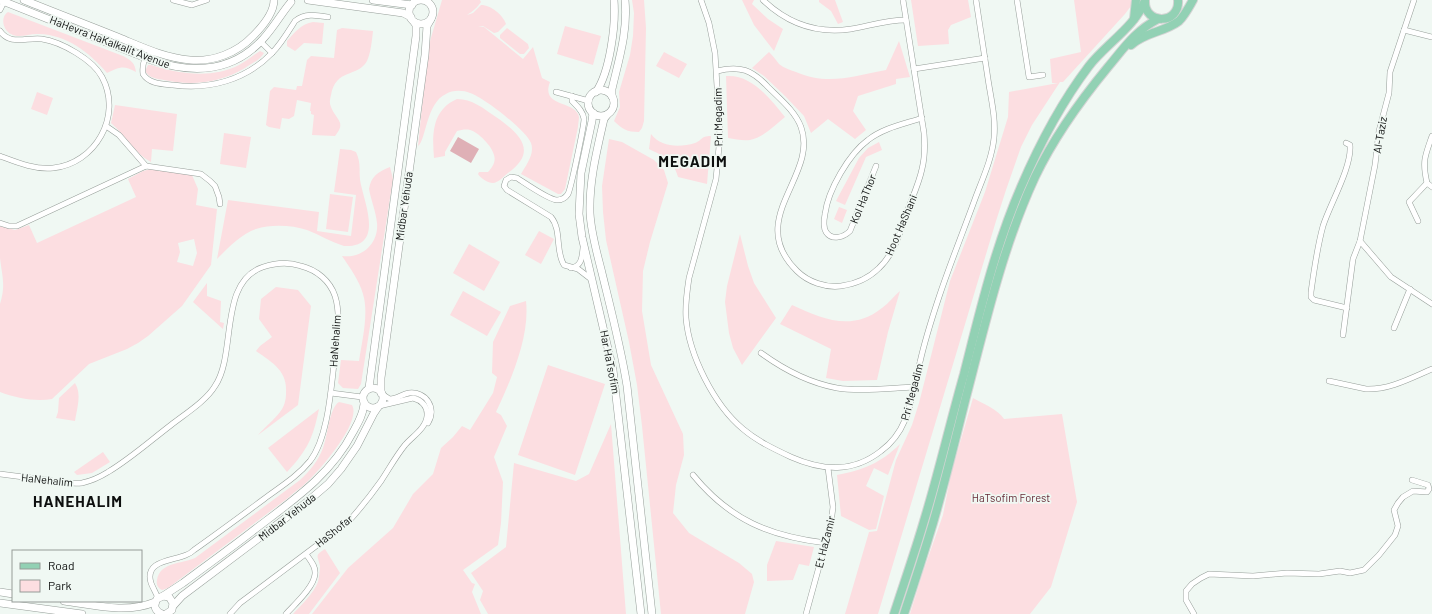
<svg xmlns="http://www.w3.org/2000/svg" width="1432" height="614" font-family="Barlow,sans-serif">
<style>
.green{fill:#fcdee1;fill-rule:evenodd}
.water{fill:#dfb0b6}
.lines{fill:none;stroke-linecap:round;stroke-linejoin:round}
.street-casing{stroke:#969e99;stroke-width:6}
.secondary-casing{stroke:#969e99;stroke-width:8}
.primary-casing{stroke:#d4d4d4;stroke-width:10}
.street{stroke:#fff;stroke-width:5}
.secondary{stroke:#fff;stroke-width:7}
.primary{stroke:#92d1b4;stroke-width:8}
.labels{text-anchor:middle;stroke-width:3.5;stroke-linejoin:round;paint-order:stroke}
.street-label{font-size:11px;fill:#0e100f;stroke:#f0f8f3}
.park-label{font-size:11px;fill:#652a36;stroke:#f0f8f3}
.district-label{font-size:15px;font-weight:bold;letter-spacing:1px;fill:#0e100f;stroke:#f0f8f3}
</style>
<rect width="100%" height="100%" fill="#f0f8f3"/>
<g class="green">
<path d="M442 0H480L481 2C477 8 473 11 467 15L473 13 481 5C491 5 503 15 506 24L498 32 494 33 483 26H478L484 27 523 59 533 47 542 78 550 82C540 108 576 100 579 117 579 120 578 124 578 127L565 189 561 194H558L521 174C526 165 535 154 531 143 526 130 483 97 470 93 463 90 452 90 446 94 426 103 426 141 418 146L428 48Z"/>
<path d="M632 0H644L646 28 644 121 642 128 639 132C627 132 622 129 614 121L620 107 619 92 630 55 633 36 634 13Z"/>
<path d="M742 0H754L752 4 768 19 783 29 774 51 754 25Z"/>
<path d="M819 0H835L843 22 838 24 831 11 819 2Z"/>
<path d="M911 0H968L971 17 951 25 948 30 949 44 918 46Z"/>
<path d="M1074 0H1131V6L1125 14 1063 82H1060L1032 125 1021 147 1006 190 996 221 878 614H845L869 532 877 531 896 460 912 425 919 403 950 281 985 192 1008 117 1009 92 1058 83H1052L1050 59 1081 52Z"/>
<path d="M8 12 123 56C131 60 135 63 136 72 123 65 120 67 107 73 89 52 67 35 39 34 30 33 19 39 11 34 3 30 0 17 8 12Z"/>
<path d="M313 22 324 23 322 44 304 43 295 51 287 46V41C295 32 301 24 313 22Z"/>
<path d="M565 26 601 36 593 65 557 54Z"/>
<path d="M342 28 373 31C372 40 371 52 367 61 357 78 336 68 331 95 330 99 329 103 331 107 336 120 347 122 335 136L312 135 314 115 311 114V111H310L311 103 297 100 294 116 289 119 282 118 280 129 269 127 266 125 270 91 274 87 296 90 297 86H302L307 60 311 56 334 58 337 30Z"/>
<path d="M507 28 528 44 529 48 524 54H520L500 38V35Z"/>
<path d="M899 41 910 77 896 79V84L858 96 853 111 866 130 855 139 828 119 811 133 804 116 785 96 764 76 752 68 769 52C773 56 776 60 779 64 784 68 790 70 796 72 828 86 853 76 886 70Z"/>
<path d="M260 51 264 53C260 60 251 64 245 68 220 83 192 86 164 80 157 79 149 78 145 71L148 65H151C179 74 212 79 239 65 247 61 253 55 260 51Z"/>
<path d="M664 52 687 64 679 78 656 66Z"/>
<path d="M726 76C752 74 770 99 785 117 775 125 763 138 750 140 743 141 735 139 728 138Z"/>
<path d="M37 92 53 98 47 115 31 109Z"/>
<path d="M457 99C472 99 483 108 496 117 519 133 539 151 508 173 504 176 498 183 493 183 488 183 480 178 478 174L479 172H488C493 167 496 161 494 155 492 146 478 132 470 130 466 129 461 130 457 131L445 152V156L434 158C432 134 432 110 457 99Z"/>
<path d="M115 105 177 114 173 151 152 149 151 162C135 154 125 135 111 123Z"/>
<path d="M224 133 251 137 246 168 220 164Z"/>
<path d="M651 134C661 147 679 148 695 143 703 140 700 136 711 136L707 184 678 177C673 159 665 157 649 149Z"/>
<path d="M609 139 622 142 654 160 664 170 668 183 650 242 643 271 642 311 651 365 683 434 684 455 676 485 673 513 689 533 739 563 752 574 754 582 745 614H661L642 426 637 385 629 342 606 240 603 212 602 186Z"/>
<path d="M879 142 882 150 866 157 845 205 836 201 859 158 868 148Z"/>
<path d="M340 149 351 150 356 152C362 165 358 172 361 185 366 207 383 248 344 246 331 242 320 235 307 230 292 225 271 224 256 229 241 234 227 249 217 259L228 200 319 212 317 231 351 236 356 195 334 192Z"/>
<path d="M390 167 393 179 361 384 358 389 343 388 338 383 341 360 359 361C362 341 369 313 363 294 359 280 350 268 342 256 362 259 379 243 377 223 376 212 371 200 369 189 371 176 378 172 390 167Z"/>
<path d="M151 169 192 175 198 189 196 205 217 209 211 265 182 306 148 336 138 343 127 349 89 364 52 399C36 402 16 398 0 392V304C6 285 2 276 0 258 0 248 0 237 0 226L15 230 29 225 37 243 136 197 128 179 143 171ZM194 239 197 253 193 266 177 262 180 252 178 243Z"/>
<path d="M330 194 353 197 348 232 326 229Z"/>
<path d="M839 207 847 210 842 223 834 219Z"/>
<path d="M539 231 554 239 541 264 525 255Z"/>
<path d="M740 234 748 266 754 283 776 318 742 365 733 348 729 333 725 302 727 286Z"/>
<path d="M469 244 500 262 484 291 453 273Z"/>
<path d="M207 283V296L221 301 220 322 224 323 223 329 193 302Z"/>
<path d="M276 287 298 290 311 306 298 405 258 435C265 427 274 420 280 412 284 407 286 400 286 394 288 371 273 363 256 351L260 346 272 337 259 319 261 299Z"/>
<path d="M463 291 501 312 487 336 450 315Z"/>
<path d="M900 291 888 332 877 380 843 381 826 378 831 349 780 324 792 305C822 319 852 332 882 308 889 303 894 296 900 291Z"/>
<path d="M526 301C530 337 511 380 496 412L501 415 507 426 494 457 503 482 501 523 498 545 463 570 472 583 475 584 472 592 481 614H312L348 568 393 528 413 494 433 474 441 448 453 437 462 426 470 430 493 393 497 377 492 373 493 342 510 306Z"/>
<path d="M548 365 605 384 575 475 518 455Z"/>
<path d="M75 383C82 394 77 408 75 421L56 418 58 412 59 398Z"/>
<path d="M973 398C982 403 999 410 1004 419L1062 414 1077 502 1051 587 1030 614H910L923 572 943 515 951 474Z"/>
<path d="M339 402 352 405C362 422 320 470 307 482 301 488 294 492 288 498L168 588 162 590C158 588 156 585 157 580 160 562 181 564 195 558L300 480C310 471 318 461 323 448 328 436 329 408 339 402Z"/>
<path d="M319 409C313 438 308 449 287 472L268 448Z"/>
<path d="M611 424 626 614H488L480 600 483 591 471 573 506 547 514 463 576 481 589 474Z"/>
<path d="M900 444 888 475 874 468 866 486 884 496 876 529 869 530 841 516 837 475C863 470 881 463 900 444Z"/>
<path d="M103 452 110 462 92 473 77 475 74 472Z"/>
<path d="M776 541 814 547 809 566 799 564 793 580 767 581V565Z"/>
<path d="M325 549 340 573 309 614H293C302 604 313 594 318 582 319 578 320 570 320 566 318 555 314 556 325 549Z"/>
</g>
<path class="water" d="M458 137 479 149 471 163 450 151Z"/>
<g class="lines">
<g class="street-casing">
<g id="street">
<path d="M173 0 192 5 207 0"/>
<path d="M701 0 709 23 715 53 720 136 716 179 689 278C687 291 685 304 686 318 689 355 714 405 743 429 757 441 774 449 791 457 823 471 853 473 881 451 892 443 900 432 905 420 913 401 915 381 920 362 925 340 932 318 939 297 950 264 963 232 975 199 982 180 992 159 994 138 996 118 991 99 988 79 984 53 980 26 976 0"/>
<path d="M763 0C787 23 817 34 851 29 869 26 887 20 906 20"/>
<path d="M1017 0 1029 77 1043 75"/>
<path d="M1414 0 1390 72 1389 93 1379 131 1375 165 1360 241 1391 277 1432 304"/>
<path d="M0 10 5 0"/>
<path d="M1404 30 1432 37"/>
<path d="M0 31C10 46 27 37 42 39 62 42 93 60 102 77 123 116 95 164 53 168 35 170 16 162 0 156"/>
<path d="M261 42 272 53"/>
<path d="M155 53C144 54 142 64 143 74 149 84 162 84 173 85 209 90 246 80 272 53 281 44 288 32 295 21 305 13 316 15 328 17"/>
<path d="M914 69 985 58"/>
<path d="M717 71C740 65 752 70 768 87 780 99 795 111 801 127 819 176 744 219 797 271 808 282 826 288 841 286 856 284 868 279 879 268 895 253 901 230 908 209 913 196 919 183 922 169 925 157 925 145 924 133L903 0"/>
<path d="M556 92 589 101"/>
<path d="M572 96V101C577 106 583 111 584 119 584 126 571 188 568 194 566 197 562 200 557 200 549 200 525 183 517 178L511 177 506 180 504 186 507 190 551 217C562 230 555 251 564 265L578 269 591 279"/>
<path d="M106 126 119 135 146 166"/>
<path d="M1432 136C1425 156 1422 161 1427 183L1432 187"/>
<path d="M1346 143 1350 145C1352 167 1330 204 1323 226 1317 248 1314 270 1311 292V297L1314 300 1347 308"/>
<path d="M876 166 850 231C844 237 832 241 826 232 823 227 824 219 825 214 828 190 849 154 868 140 883 128 904 124 922 118"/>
<path d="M1418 221 1409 202 1427 183"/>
<path d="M0 223 9 226H17L146 166 201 174 210 181 215 186 219 197 220 204"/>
<path d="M571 268C582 266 582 257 583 248"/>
<path d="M1394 328 1410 289"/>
<path d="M1343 335 1353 259 1360 241"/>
<path d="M761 353C783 369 810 383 837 388 861 392 890 388 914 387"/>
<path d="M1329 381 1366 389C1389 390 1411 378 1432 369"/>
<path d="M331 393 362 397"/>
<path d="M382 394C385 396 387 398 390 399 397 399 402 394 409 393 426 391 437 408 428 423"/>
<path d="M0 474C16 476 31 478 47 480 58 482 71 484 82 483 91 481 100 477 108 472 130 459 150 441 171 425 185 414 206 401 215 386 237 354 218 282 263 267 275 263 289 262 301 266 317 270 330 281 335 296 341 315 337 336 335 355 331 386 329 436 310 461 297 477 280 487 264 499 241 516 218 533 194 550 192 552 189 554 186 555 173 561 144 560 151 583 153 588 156 593 158 598"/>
<path d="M693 475C730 520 769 536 826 543"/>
<path d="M230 614 240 603 348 522C360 509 371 495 381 481 389 469 396 456 405 445 413 436 426 428 427 416 428 406 421 400 413 398L379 406"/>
<path d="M286 614C295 604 314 587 315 574 316 566 310 560 306 554"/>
<path d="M806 614 831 523 833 507 828 468"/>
<path d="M1194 614 1186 600V591L1192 584 1201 578 1209 574 1253 576 1287 573 1319 574 1340 571 1350 573 1364 570 1379 555 1395 535 1398 526 1394 510 1398 503 1403 497 1413 491 1427 492 1429 489 1428 485 1412 480"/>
</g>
</g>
<g class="secondary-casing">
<g id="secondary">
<path d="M0 0 151 60C192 74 232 73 263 39 274 27 281 14 291 2"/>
<path d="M24 0C56 13 88 25 120 38 142 47 165 58 190 60 213 62 237 53 253 36 262 27 274 13 274 0"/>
<path d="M308 0 403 13 411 17"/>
<path d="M373 0 412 5"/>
<circle cx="421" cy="12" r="12"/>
<circle cx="601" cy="103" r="13"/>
<path d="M596 92C610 72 616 24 614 0"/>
<path d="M612 96V89C619 59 628 31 625 0"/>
<path d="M593 113 592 121 581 173 579 214 582 237 613 370 641 614"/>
<path d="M607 115 604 119C597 150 589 181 590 213 591 233 597 253 602 273 611 310 621 348 627 386L652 614"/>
<circle cx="373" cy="398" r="10"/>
<path d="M369 388 416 36V25L414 22"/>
<path d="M381 393V378L425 55 427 26 431 19"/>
<path d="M0 592 13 594"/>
<path d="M163 596 183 583C207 565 231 548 254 530 292 501 331 475 353 432 358 423 363 415 364 404"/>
<path d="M64 601C94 605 126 614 155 602"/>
<path d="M0 603 82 614"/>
<path d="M173 606 182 596 307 502 328 484 341 469 357 446 374 413 378 407"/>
<path d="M162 614C155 611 153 606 157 599L163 596 169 597 173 603 172 610 166 614"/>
</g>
</g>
<g class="primary-casing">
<g id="primary">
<path d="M1145 1C1144 25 1180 25 1178 0"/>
<path d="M1134 19 1136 0"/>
<path d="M1131 45C1145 32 1165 32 1179 21 1185 15 1189 7 1193 0"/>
<path d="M894 614C904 583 915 552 924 521 939 472 950 423 964 374 980 311 995 247 1021 187 1039 145 1061 103 1089 66 1105 45 1137 25 1145 0"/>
<path d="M904 614C914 584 924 553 933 523 945 482 955 441 965 401 985 325 1002 248 1035 177 1054 137 1080 101 1108 67 1124 48 1135 31 1158 19"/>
</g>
</g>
<use href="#street" class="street"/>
<use href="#secondary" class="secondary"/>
<use href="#primary" class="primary"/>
</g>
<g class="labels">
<g class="street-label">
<text transform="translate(110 42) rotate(21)" y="4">HaHevra HaKalkalit Avenue</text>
<text transform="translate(718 117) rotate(-91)" y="4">Pri Megadim</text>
<text transform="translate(1380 135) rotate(-80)" y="4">Al-Taziz</text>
<text transform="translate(863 199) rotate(-68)" y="4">Kol HaThor</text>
<text transform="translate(404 206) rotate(-82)" y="4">Midbar Yehuda</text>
<text transform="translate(901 225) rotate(-67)" y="4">Hoot HaShani</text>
<text transform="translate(335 341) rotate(-86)" y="4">HaNehalim</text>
<text transform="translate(610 362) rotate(79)" y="4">Har HaTsofim</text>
<text transform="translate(912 392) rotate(-75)" y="4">Pri Megadim</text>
<text transform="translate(47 480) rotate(6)" y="4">HaNehalim</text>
<text transform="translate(287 517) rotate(-38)" y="4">Midbar Yehuda</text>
<text transform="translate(334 531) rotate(-39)" y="4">HaShofar</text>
<text transform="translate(825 542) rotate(-76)" y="4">Et HaZamir</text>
</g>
<g class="park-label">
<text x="1011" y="502">HaTsofim Forest</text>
</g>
<g class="district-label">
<text x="693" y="167">MEGADIM</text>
<text x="78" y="507">HANEHALIM</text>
</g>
</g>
<rect x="12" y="550" width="130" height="52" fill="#f0f8f3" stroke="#969b98"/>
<rect x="20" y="563" width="20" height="6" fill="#92d1b4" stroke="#969b98"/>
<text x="48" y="570" font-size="12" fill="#0e100f">Road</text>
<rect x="20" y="580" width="20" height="12" fill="#fcdee1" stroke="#969b98"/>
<text x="48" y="590" font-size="12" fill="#0e100f">Park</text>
</svg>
